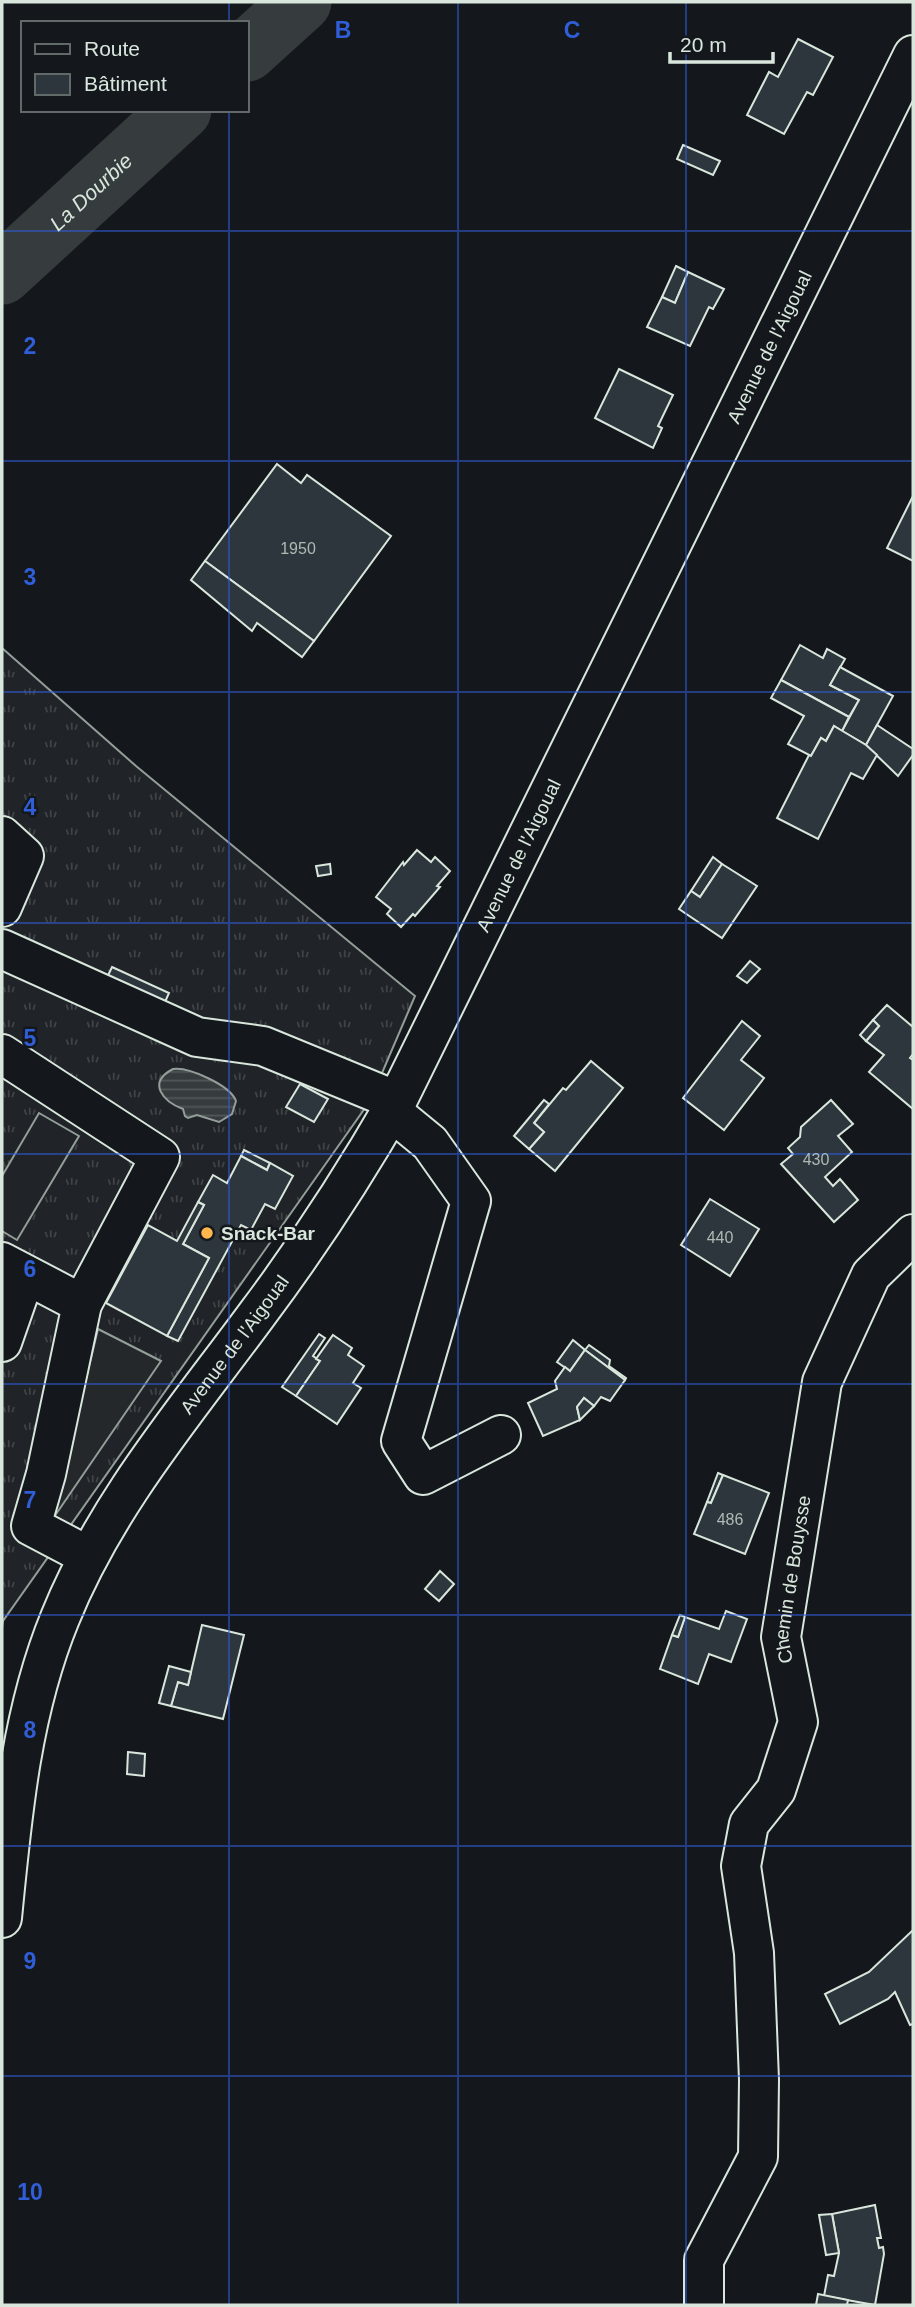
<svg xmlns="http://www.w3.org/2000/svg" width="915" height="2307" font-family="Arial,sans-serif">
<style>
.grass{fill:url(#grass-tufts);stroke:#939e99;stroke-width:2}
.pitch{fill:#202428;stroke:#939e99;stroke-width:2}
.parking{fill:#24282b;stroke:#939e99;stroke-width:2}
.water{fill:url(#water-rules);stroke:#939e99;stroke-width:2}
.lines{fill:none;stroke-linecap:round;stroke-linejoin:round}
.river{stroke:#363b3e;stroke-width:61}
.building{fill:#2c363c;stroke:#d8e6dc;stroke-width:2}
.minor-casing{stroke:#d8e6dc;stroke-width:42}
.major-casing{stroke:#d8e6dc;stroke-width:42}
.minor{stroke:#14181c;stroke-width:38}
.major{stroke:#14181c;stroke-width:38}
.grid{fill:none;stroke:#305dd8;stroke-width:2;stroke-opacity:0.55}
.poi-dot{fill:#ffb74d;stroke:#14181c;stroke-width:2.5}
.labels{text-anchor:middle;stroke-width:5;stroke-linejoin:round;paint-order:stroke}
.number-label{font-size:16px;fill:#adbab4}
.street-label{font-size:19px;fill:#d8e6dc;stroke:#14181c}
.poi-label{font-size:19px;font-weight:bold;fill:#d8e6dc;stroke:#14181c;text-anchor:start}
.water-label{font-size:21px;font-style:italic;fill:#d8e6dc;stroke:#14181c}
.grid-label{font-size:23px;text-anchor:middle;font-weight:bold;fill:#305dd8;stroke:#14181c;stroke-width:5;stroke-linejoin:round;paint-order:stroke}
</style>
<defs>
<pattern id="grass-tufts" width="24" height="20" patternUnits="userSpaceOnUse" patternTransform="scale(1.75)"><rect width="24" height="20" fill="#202428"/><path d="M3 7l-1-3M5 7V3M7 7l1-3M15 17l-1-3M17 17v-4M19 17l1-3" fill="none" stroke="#404447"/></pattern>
<pattern id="water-rules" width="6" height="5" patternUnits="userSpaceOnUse" patternTransform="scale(1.75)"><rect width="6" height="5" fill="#363b3e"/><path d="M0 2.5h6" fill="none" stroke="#525759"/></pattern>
</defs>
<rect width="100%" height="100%" fill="#14181c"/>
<path class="grass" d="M2 648 136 766 415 996 370 1101 3 1621 2 1627Z"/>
<path class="pitch" d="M39 1113 79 1136 17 1240 2 1231V1176Z"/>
<path class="parking" d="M98 1329 161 1361 52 1520Z"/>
<path class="water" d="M173 1069C189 1067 230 1085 236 1101L232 1114 219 1122 197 1115 188 1118 185 1116 183 1109C164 1102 146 1083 173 1069Z"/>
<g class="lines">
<g class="river">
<path d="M247 51 301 2"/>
<path id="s1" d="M2 274 181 110"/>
</g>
</g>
<g class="building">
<path d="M798 39 833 57 813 95 807 92 784 134 747 115 769 72 778 77Z"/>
<path d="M683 145 720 161 713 175 677 159Z"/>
<path d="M676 266 688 272 675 303 662 297Z"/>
<path d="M688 272 724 289 713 309 709 307 690 346 647 327 662 297 675 303Z"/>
<path d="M619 369 673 395 658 426 662 428 653 448 595 418Z"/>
<path d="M277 464 301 483 307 475 391 536 314 641 205 561Z"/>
<path d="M912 498 913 499V561L887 548Z"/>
<path d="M205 561 314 641 302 657 257 623 252 631 191 580Z"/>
<path d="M800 645 823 658 827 649 845 659 830 685 859 700 849 717 781 680Z"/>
<path d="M840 667 893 696 866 745 842 731 859 700 830 685Z"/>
<path d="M781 680 849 717 842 731 834 726 826 741 821 738 811 756 788 744 804 716 771 698Z"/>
<path d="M877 725 913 749V755L898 776 866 745Z"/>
<path d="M834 726 866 745 877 755 863 779 851 773 818 839 777 818 809 755 811 756 821 738 826 741Z"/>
<path d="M417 850 431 862 435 857 450 871 437 886 440 887 415 916 413 914 401 927 387 914 391 909 376 897 403 862 404 865Z"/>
<path d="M713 857 722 864 700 897 691 891Z"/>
<path d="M330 864 331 874 318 876 316 866Z"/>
<path d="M722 864 757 886 722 938 679 909 691 891 700 897Z"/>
<path d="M750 961 760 969 747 983 737 976Z"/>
<path d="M112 967 169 993 161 1011 104 984Z"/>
<path d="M887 1005 913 1027V1054L910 1058 913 1060V1109L869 1072 884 1055 866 1041 879 1026 873 1020Z"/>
<path d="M873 1020 879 1026 866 1041 860 1035Z"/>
<path d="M742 1021 760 1036 741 1060 764 1078 724 1130 683 1098Z"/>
<path d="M591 1061 623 1088 555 1171 529 1149 544 1132 534 1123 563 1088 566 1090Z"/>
<path d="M300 1084 328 1099 314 1122 286 1107Z"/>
<path d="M544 1100 549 1104 534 1123 544 1132 529 1149 514 1136Z"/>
<path d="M831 1100 853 1124 838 1136 852 1152 825 1177 833 1186 840 1179 858 1200 834 1222 781 1164 793 1154 788 1148 800 1137 801 1127Z"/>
<path d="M244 1150 270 1163 267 1170 241 1156Z"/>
<path d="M241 1156 267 1170 270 1163 293 1176 275 1209 265 1204 251 1230 241 1225 178 1341 167 1336 209 1258 183 1244 204 1205 198 1202 213 1175 227 1183Z"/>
<path d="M710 1199 759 1229 730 1276 681 1245Z"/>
<path d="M198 1202 204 1205 183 1244 209 1258 167 1336 106 1303 148 1225 177 1241Z"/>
<path d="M319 1334 325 1338 313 1356 320 1361 296 1396 282 1387Z"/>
<path d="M333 1335 352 1348 348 1355 364 1366 353 1383 361 1388 337 1424 296 1396 320 1361 316 1359Z"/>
<path d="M573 1340 585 1350 570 1371 557 1362Z"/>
<path d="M589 1345 610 1360 609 1366 626 1378 625 1380 585 1350Z"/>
<path d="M585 1350 625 1380 610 1401 601 1397 594 1406 584 1398 577 1407 580 1420 543 1436 528 1403 557 1389 555 1381 565 1367 570 1371Z"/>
<path d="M584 1398 594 1406 580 1420 577 1407Z"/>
<path d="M718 1473 723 1475 711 1503 707 1502Z"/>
<path d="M723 1475 769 1493 745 1554 694 1534 707 1502 711 1503Z"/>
<path d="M440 1571 454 1584 439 1601 425 1589Z"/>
<path d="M726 1611 747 1619 731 1662 709 1654 698 1684 660 1669 672 1635 678 1637 685 1617 719 1629Z"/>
<path d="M680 1615 685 1617 678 1637 672 1635Z"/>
<path d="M202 1625 244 1635 223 1719 171 1706 178 1682 188 1685Z"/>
<path d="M169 1666 191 1672 188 1685 178 1682 171 1706 159 1703Z"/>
<path d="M128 1752 145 1754 144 1776 127 1774Z"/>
<path d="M913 1930V2024L910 2025 895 1992 888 1999 840 2024 825 1994 869 1972Z"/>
<path d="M875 2205 881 2238H877L879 2248 883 2247 884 2254 875 2305 824 2296 828 2275 834 2276 839 2253 832 2214Z"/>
<path d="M832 2214 839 2253 826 2255 819 2215Z"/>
<path d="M818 2294 848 2300 847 2305H816Z"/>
</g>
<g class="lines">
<g class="minor-casing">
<g id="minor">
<path d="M2 836 24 856 2 907"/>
<path d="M2 949 197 1037 263 1046 397 1101"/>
<path d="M2 1054 160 1157 82 1304"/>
<path d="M391 1111 430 1143 471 1201 401 1441 423 1475 501 1435"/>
<path d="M2 1262 82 1304 46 1474 31 1526 88 1556"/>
<path d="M2 1342 25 1276"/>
<path id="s2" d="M704 2305V2260L758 2157 759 2080 754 1953 741 1866 749 1824 776 1790 798 1722 781 1637 822 1382 871 1275 913 1234"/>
</g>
</g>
<g class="major-casing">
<g id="major">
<path id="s3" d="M2 1918C12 1816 21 1713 60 1618 106 1504 186 1411 258 1313 309 1245 355 1174 397 1101L913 55"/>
</g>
</g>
<use href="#minor" class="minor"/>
<use href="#major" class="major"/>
</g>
<path class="grid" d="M229 2V23M458 2V2305M686 2V2305M229 110V2305M2 231H913M2 461H913M2 692H913M2 923H913M2 1154H913M2 1384H913M2 1615H913M2 1846H913M2 2076H913"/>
<circle class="poi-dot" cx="207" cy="1233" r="7"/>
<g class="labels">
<g class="number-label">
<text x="298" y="554">1950</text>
<text x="816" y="1165">430</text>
<text x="720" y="1243">440</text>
<text x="730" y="1525">486</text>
</g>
<g class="street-label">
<text dy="7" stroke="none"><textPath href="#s3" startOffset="1766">Avenue de l'Aigoual</textPath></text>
<text dy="7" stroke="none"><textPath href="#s3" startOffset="1199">Avenue de l'Aigoual</textPath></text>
<text dy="7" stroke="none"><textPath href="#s3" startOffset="632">Avenue de l'Aigoual</textPath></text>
<text dy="7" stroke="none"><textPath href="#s2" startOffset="756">Chemin de Bouysse</textPath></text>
</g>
<g class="poi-label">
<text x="221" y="1240">Snack-Bar</text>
</g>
<g class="water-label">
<text dy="7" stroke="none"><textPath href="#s1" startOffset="121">La Dourbie</textPath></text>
</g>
</g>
<g class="grid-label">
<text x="343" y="38">B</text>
<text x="572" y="38">C</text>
<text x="30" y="354">2</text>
<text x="30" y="585">3</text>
<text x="30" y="815">4</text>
<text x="30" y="1046">5</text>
<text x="30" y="1277">6</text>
<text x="30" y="1508">7</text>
<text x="30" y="1738">8</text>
<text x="30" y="1969">9</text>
<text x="30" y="2200">10</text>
</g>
<rect width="915" height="2307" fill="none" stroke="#d8e6dc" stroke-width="7"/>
<rect x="21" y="21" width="228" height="91" fill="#14181c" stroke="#626a69" stroke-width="2"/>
<rect x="35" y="44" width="35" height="10" fill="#14181c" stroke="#626a69" stroke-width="2"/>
<text x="84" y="56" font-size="21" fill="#d8e6dc">Route</text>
<rect x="35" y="74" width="35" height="21" fill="#2c363c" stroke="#626a69" stroke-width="2"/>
<text x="84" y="91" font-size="21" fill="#d8e6dc">Bâtiment</text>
<path d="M670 52v10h103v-10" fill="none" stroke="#d8e6dc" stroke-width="3.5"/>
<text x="680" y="52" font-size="21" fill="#d8e6dc" stroke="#14181c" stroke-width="5" paint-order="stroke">20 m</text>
</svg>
